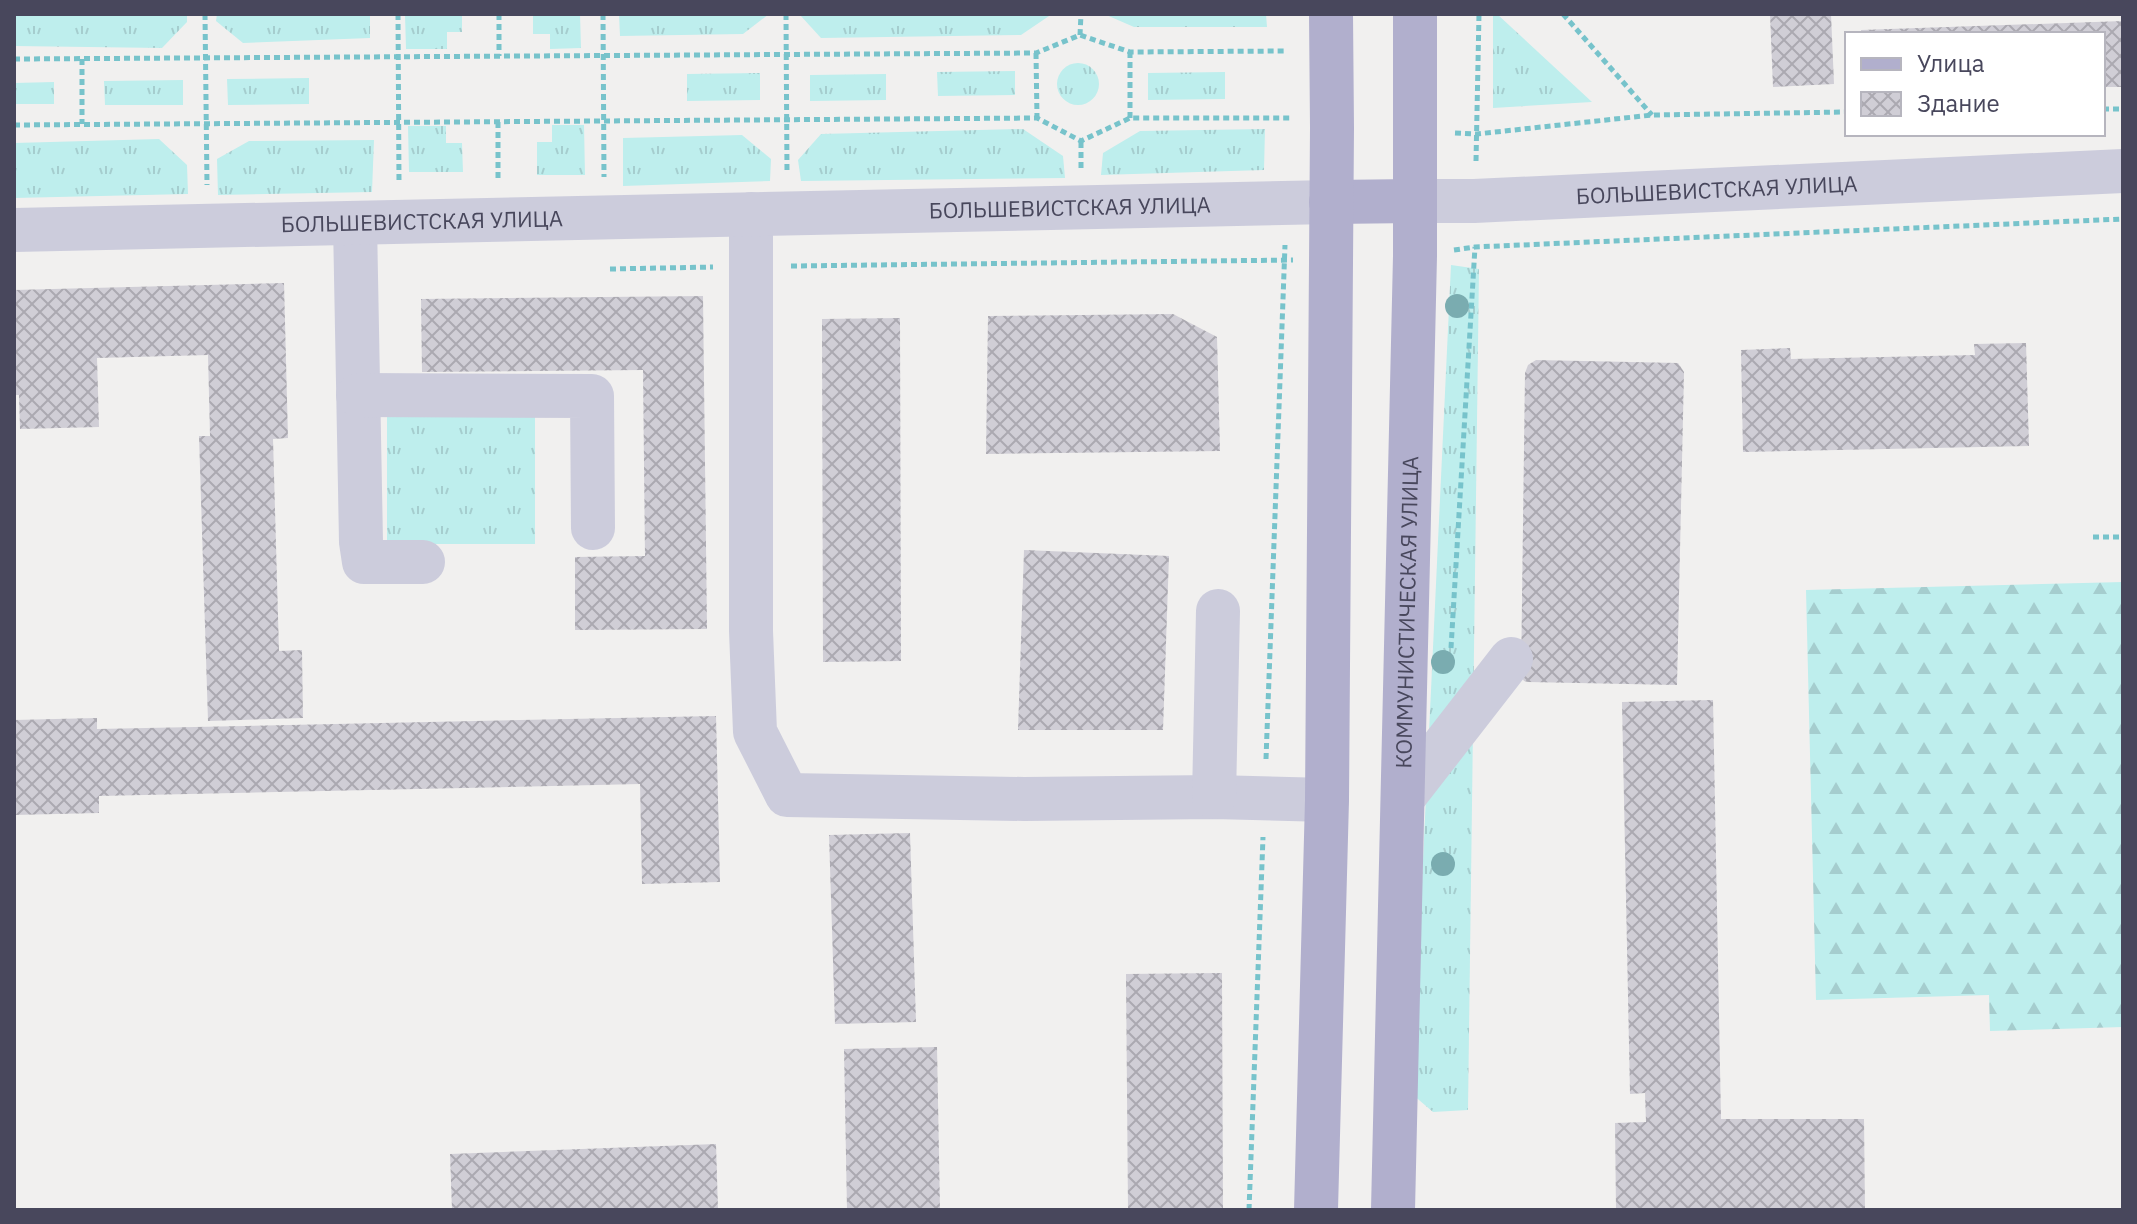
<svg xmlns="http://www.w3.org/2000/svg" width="2137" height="1224" font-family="'IBM Plex Sans',sans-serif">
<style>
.grass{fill:url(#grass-tufts)}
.forest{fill:url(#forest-firs)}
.building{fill:url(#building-cross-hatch)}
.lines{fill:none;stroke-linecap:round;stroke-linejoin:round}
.path{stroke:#77c3cb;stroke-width:5;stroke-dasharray:6 4;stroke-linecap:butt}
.minor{stroke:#ccccdc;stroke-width:44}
.major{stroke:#b1afcd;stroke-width:44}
.tree{fill:#7aacb0}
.labels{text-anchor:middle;stroke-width:8;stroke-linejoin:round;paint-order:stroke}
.street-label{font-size:22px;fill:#48475c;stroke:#fff}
</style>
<defs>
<pattern id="grass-tufts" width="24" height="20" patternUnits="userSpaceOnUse" patternTransform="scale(2)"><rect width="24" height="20" fill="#beeeed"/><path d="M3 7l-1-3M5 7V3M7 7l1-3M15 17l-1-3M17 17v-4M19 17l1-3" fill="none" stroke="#a5cdce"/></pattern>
<pattern id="forest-firs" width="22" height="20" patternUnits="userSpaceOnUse" patternTransform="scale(2)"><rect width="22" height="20" fill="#beeeed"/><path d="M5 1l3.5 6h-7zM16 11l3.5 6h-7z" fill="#a5cdce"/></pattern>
<pattern id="building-cross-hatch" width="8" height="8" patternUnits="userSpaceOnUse" patternTransform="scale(2)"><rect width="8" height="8" fill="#d0ced6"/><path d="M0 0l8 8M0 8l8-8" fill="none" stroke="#aba9b1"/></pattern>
</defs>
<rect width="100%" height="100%" fill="#f1f0ef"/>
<g class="grass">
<path d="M14 14H187V22L162 48 14 46Z"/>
<path d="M217 14H370V38L243 43 216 21Z"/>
<path d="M405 14H462V32H447V49H406Z"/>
<path d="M533 14H580L581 48 550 49V34H533Z"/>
<path d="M619 14H769L743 34 620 36Z"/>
<path d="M1052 14 1021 35 821 38 800 15Z"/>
<path d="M1104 14H1266L1267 27H1134Z"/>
<path d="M1493 14H1497L1592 102 1493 108Z"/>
<circle cx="1078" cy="84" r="21"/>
<path d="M1015 71V95L938 96 937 72Z"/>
<path d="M1225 72V99L1148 100V73Z"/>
<path d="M760 73V100L687 101V74Z"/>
<path d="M886 74V100L810 101V75Z"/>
<path d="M309 78V104L228 105 227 79Z"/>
<path d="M183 80V105H105L104 81Z"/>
<path d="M54 82V104H14V83Z"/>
<path d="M552 125H584L585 175H537V142H552Z"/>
<path d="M408 126H446V143H462L463 172H409Z"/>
<path d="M1023 129 1063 156 1065 178 801 181 798 160 821 134Z"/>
<path d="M1265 129 1264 170 1101 175 1103 153 1140 131Z"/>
<path d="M742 135 771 159 770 181 623 186V138Z"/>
<path d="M159 139 187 165 188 194 14 198V143Z"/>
<path d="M374 140 372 192 218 195 217 159 249 141Z"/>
<path d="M1451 265 1479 269 1468 1110 1433 1112 1412 1094Z"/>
<rect x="387" y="406" width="148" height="138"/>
</g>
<path class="forest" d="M2123 582V1027L1990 1031 1989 995 1816 1000 1806 590Z"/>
<g class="building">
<path d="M1770 14H1831L1834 84 1773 87Z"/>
<path d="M2123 21V87H2103V34H1861V30Z"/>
<path d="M284 283 288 438 273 439 279 651 302 650 303 718 208 721 199 436H210L208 355 97 358 99 427 20 429 19 395H14V290Z"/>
<path d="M703 296 707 629 575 630V557L645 556 643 370 422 372 421 299Z"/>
<path d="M1173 314 1217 337 1220 451 986 454 988 316Z"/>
<path d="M900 318 901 661 823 662 822 319Z"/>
<path d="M2026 343 2029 446 1743 452 1741 350 1790 348 1791 359 1975 355 1974 344Z"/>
<path d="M1536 360 1678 363 1684 372 1677 685 1528 682 1524 681 1521 676 1525 373 1528 365Z"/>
<path d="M1024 550 1169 556 1163 730H1018Z"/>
<path d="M1713 700 1721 1119H1864L1865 1210H1616L1615 1123 1646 1122 1645 1093 1630 1094 1622 702Z"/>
<path d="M716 716 720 882 642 884 640 784 99 796V813L14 815V720L97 718V729Z"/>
<path d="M910 833 916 1022 835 1024 829 835Z"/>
<path d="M1222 973 1223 1210H1128L1126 974Z"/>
<path d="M937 1047 940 1210H847L844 1049Z"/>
<path d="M716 1144 718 1210H452L450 1154Z"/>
</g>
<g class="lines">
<g class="path">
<path d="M205 14 207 185"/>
<path d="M398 14 399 183"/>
<path d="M499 14V56"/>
<path d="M603 14 604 177"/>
<path d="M786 14 787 173"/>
<path d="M1563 14 1652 115"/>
<path d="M1080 35 1081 14"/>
<path d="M1130 52V118"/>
<path d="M1036 53 1037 118"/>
<path d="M14 59 1036 53 1080 35 1130 52 1285 51"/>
<path d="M82 59V124"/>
<path d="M2103 109H2123"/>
<path d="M498 122V180"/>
<path d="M14 125 1037 118 1081 141 1130 118H1291"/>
<path d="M1455 133 1477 134 1652 115 1847 112"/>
<path d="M1476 161 1479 14"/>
<path d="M1081 168V141"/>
<path d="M1454 250 1475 247 2123 219"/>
<path d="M791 266 1293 260"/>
<path d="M610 269 713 267"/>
<path d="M2093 537H2123"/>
<path d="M1451 648 1475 247"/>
<path d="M1266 759 1285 245"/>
<path d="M1249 1210 1263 837"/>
</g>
<g class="minor">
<path id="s1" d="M1415 201H1474L2123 171"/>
<path d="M751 214V631L755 732 787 795 1024 799 1214 797 1327 800"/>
<path d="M355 223 361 542 364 562H423"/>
<path id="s2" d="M14 230 1331 202"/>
<path d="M358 395 592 396 593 528"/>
<path d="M1214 797 1218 611"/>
<path d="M1403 798 1511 659"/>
</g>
<g class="major">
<path d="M1331 202 1415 201"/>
<path d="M1316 1210 1327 800 1332 128 1331 14"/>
<path id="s3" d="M1393 1210 1415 256V14"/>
</g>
</g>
<g class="tree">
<circle cx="1457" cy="306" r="12"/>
<circle cx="1443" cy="662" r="12"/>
<circle cx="1443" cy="864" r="12"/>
</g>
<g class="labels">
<g class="street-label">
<text dy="8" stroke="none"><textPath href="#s1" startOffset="302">БОЛЬШЕВИСТСКАЯ УЛИЦА</textPath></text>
<text dy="8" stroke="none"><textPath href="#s2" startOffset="1056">БОЛЬШЕВИСТСКАЯ УЛИЦА</textPath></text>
<text dy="8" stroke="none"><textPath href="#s2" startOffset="408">БОЛЬШЕВИСТСКАЯ УЛИЦА</textPath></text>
<text dy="8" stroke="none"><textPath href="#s3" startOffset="598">КОММУНИСТИЧЕСКАЯ УЛИЦА</textPath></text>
</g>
</g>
<rect width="2137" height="1224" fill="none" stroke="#48475c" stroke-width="32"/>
<rect x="1845" y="32" width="260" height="104" fill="#ffffff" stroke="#b6b5be" stroke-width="2"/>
<rect x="1861" y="58" width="40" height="12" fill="#b1afcd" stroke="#b6b5be" stroke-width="2"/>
<text x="1917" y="72" font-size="24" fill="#48475c">Улица</text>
<rect x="1861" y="92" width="40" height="24" fill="url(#building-cross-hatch)" stroke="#b6b5be" stroke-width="2"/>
<text x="1917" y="112" font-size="24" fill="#48475c">Здание</text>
</svg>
